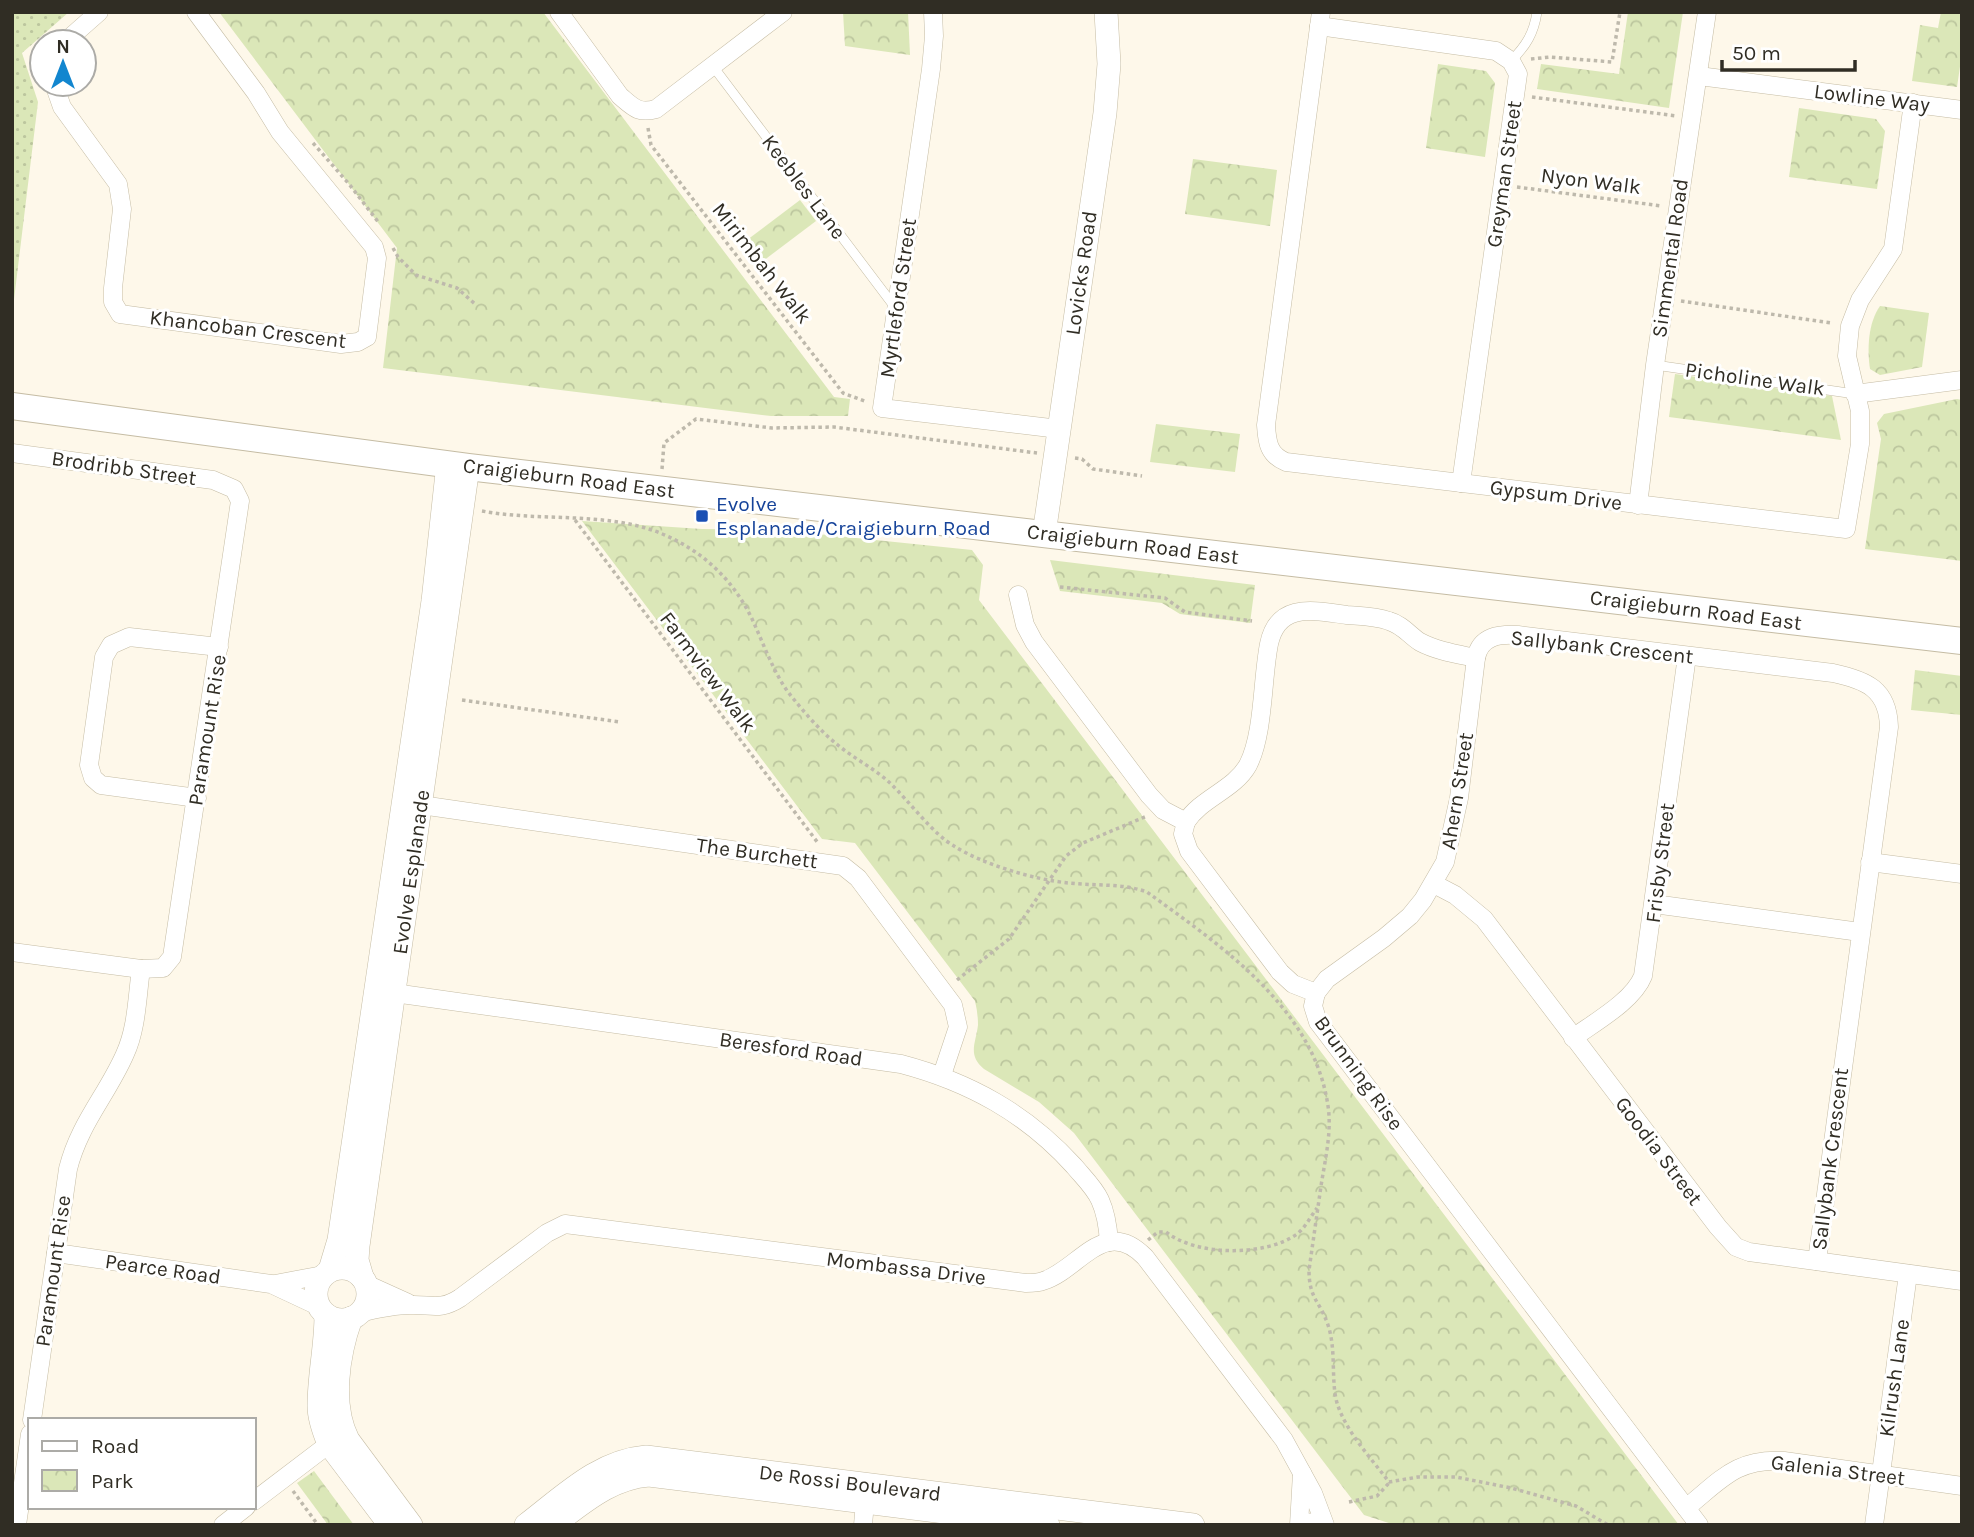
<svg xmlns="http://www.w3.org/2000/svg" width="1974" height="1537" font-family="Karla,sans-serif">
<style>
.grass{fill:url(#grass-dots)}
.park{fill:url(#park-crowns)}
.lines{fill:none;stroke-linecap:round;stroke-linejoin:round}
.service-casing{stroke:#c5bca4;stroke-width:10}
.minor-casing{stroke:#c5bca4;stroke-width:19}
.tertiary-casing{stroke:#c5bca4;stroke-width:24}
.secondary-casing{stroke:#c5bca4;stroke-width:28}
.path{stroke:#beb9ac;stroke-width:3.5;stroke-dasharray:3.5 3.5;stroke-linecap:butt}
.service{stroke:#fff;stroke-width:9}
.minor{stroke:#fff;stroke-width:18}
.tertiary{stroke:#fff;stroke-width:23}
.secondary{stroke:#fff;stroke-width:26}
.transit-dot{fill:#1a4fb4;stroke:#fff;stroke-width:2.5}
.labels{text-anchor:middle;stroke-width:6;stroke-linejoin:round;paint-order:stroke}
.street-label{font-size:21px;fill:#302d24;stroke:#fff}
.transit-label{font-size:21px;fill:#164399;stroke:#fff;text-anchor:start}
</style>
<defs>
<pattern id="grass-dots" width="8" height="8" patternUnits="userSpaceOnUse" patternTransform="scale(1.75)"><rect width="8" height="8" fill="#dbe7b8"/><path d="M2 2h.1M6 6h.1" fill="none" stroke="#bcc69e" stroke-width="1.8" stroke-linecap="round"/></pattern>
<pattern id="park-crowns" width="20" height="18" patternUnits="userSpaceOnUse" patternTransform="scale(1.75)"><rect width="20" height="18" fill="#dbe7b8"/><path d="M2 6a3 3 0 1 1 6 0M12 15a3 3 0 1 1 6 0" fill="none" stroke="#bcc69e"/></pattern>
</defs>
<rect width="100%" height="100%" fill="#fef8ea"/>
<path class="grass" d="M12 12H69L22 53 38 102 12 316Z"/>
<g class="park">
<path d="M219 12H543L834 397 850 399 848 416H771L383 368 397 248Z"/>
<path d="M843 12H908L910 55 845 46Z"/>
<path d="M1628 12H1683L1669 108 1537 89 1541 64 1619 74Z"/>
<path d="M1941 12H1962V53L1957 87 1912 81 1920 25 1938 28Z"/>
<path d="M1438 64 1486 71 1495 83 1485 157 1426 148Z"/>
<path d="M1799 108 1876 119 1885 131 1877 189 1789 177Z"/>
<path d="M1193 159 1277 170 1270 226 1185 214Z"/>
<path d="M800 200 816 221 763 261 747 240Z"/>
<path d="M1880 306 1929 313 1922 367 1880 375 1870 369C1867 349 1868 323 1880 306Z"/>
<path d="M1675 374 1832 396 1841 440 1669 417Z"/>
<path d="M1957 399 1962 400V561L1865 549 1881 439 1877 423 1884 414Z"/>
<path d="M1156 424 1240 434 1235 472 1150 462Z"/>
<path d="M582 521 702 529 779 530 972 550 983 565 979 600 1679 1525H1395L1364 1515 1074 1133 1039 1102 984 1069C967 1055 976 1043 978 1025 978 1017 977 1009 975 1001L855 843 822 839Z"/>
<path d="M1050 560 1255 585 1250 623 1180 614 1162 603 1060 591Z"/>
<path d="M1915 670 1962 676V715L1911 710Z"/>
<path d="M314 1471 354 1525H328L297 1483Z"/>
</g>
<g class="lines">
<g class="service-casing">
<g id="service">
<path d="M1511 61C1526 46 1534 33 1537 12"/>
<path d="M712 65 894 306"/>
<path d="M1655 365 1855 394"/>
</g>
</g>
<g class="minor-casing">
<g id="minor">
<path d="M559 12 620 96C633 107 638 114 656 109L783 12"/>
<path d="M933 12 934 36 931 69 882 408 1059 429"/>
<path d="M1321 12 1266 425C1267 443 1269 455 1286 462L1846 529 1860 444V411L1847 356 1850 326 1860 300 1893 249 1913 103"/>
<path d="M1319 26 1496 51 1511 61 1518 74 1461 483"/>
<path d="M65 42 99 12"/>
<path d="M1699 76 1962 110"/>
<path d="M54 84 62 107 118 184 122 209 113 288V302L120 314 341 344 358 342 367 337 377 258 374 247 280 132 256 93 196 12"/>
<path d="M1855 394 1962 380"/>
<path d="M12 453 213 480 234 489 240 501 172 957 163 968 141 969 12 952"/>
<path d="M1638 505 1655 365 1707 12"/>
<path d="M1018 595 1025 625 1034 642 1149 795 1163 810 1186 822 1183 834 1189 851 1280 972 1293 984 1316 993 1313 1006 1318 1022 1699 1525"/>
<path d="M197 798 101 785 93 778 89 765 104 657 111 645 129 637 219 647"/>
<path d="M421 805 843 866 858 878 953 1005 958 1027 942 1075"/>
<path d="M1186 822C1201 798 1234 790 1248 765 1264 734 1262 679 1269 644 1278 601 1315 611 1347 615 1361 616 1376 616 1389 621 1403 625 1409 635 1420 642 1437 651 1457 654 1476 658 1480 636 1499 634 1518 635L1833 673C1866 680 1888 689 1889 727L1817 1261"/>
<path d="M1870 862 1962 874"/>
<path d="M1434 884 1455 895 1484 919 1718 1227 1736 1247 1749 1252 1962 1281"/>
<path d="M1654 904 1860 932"/>
<path d="M394 993 901 1064C969 1082 1026 1113 1074 1166 1083 1177 1094 1187 1100 1200 1106 1213 1108 1227 1109 1242"/>
<path d="M1316 993 1327 979 1384 938 1410 916 1423 900 1445 862 1459 798 1476 658"/>
<path d="M1573 1038C1595 1022 1633 1001 1643 976L1687 656"/>
<path d="M56 1253 271 1284 318 1306"/>
<path d="M275 1284 323 1275"/>
<path d="M366 1284 408 1303"/>
<path d="M359 1313C376 1309 393 1305 410 1305 431 1304 440 1311 460 1298L547 1233 565 1224 1026 1283C1032 1283 1038 1283 1043 1281 1079 1270 1104 1215 1145 1257L1284 1440 1313 1493 1325 1525"/>
<path d="M32 1420 68 1169C79 1124 107 1095 125 1054 137 1028 137 997 141 969"/>
<path d="M254 1501 329 1444"/>
<path d="M1686 1508C1721 1480 1736 1458 1784 1461L1962 1486"/>
<path d="M17 1525 30 1434"/>
<path d="M223 1525 246 1507"/>
<path d="M863 1525 865 1502"/>
<path d="M1299 1525 1302 1473"/>
<path d="M1874 1525 1908 1274"/>
</g>
</g>
<g class="tertiary-casing">
<g id="tertiary">
<path d="M1044 534 1105 113 1109 64 1106 12"/>
<circle cx="342" cy="1294" r="26"/>
<path d="M330 1270 339 1240 433 601 448 464"/>
<path d="M362 1277 357 1260 358 1246 468 467"/>
<path d="M326 1315C326 1346 319 1375 319 1406 319 1419 324 1432 329 1444L390 1525"/>
<path d="M351 1318C338 1354 330 1405 348 1440L411 1525"/>
<path d="M526 1525C563 1497 598 1461 646 1457L1193 1525"/>
<path d="M553 1525C583 1503 610 1478 649 1475L1048 1525"/>
<path d="M1305 1525H1321"/>
</g>
</g>
<g class="secondary-casing">
<path id="secondary" d="M12 406 468 467 1962 641"/>
</g>
<g class="path">
<path d="M1531 59 1550 57 1612 62 1620 12"/>
<path d="M1532 97 1677 116"/>
<path d="M648 128 651 145 843 393 867 402"/>
<path d="M313 143 349 184 379 223"/>
<path d="M1517 187 1662 206"/>
<path d="M393 248 398 257 416 275 457 288 475 304"/>
<path d="M1681 301 1832 323"/>
<path d="M1075 458 1082 459 1093 469 1142 476"/>
<path d="M662 469 664 443 696 419 772 428 834 427 1037 453"/>
<path d="M482 511C539 522 605 511 660 533 702 550 734 580 753 621 764 645 773 671 788 692 803 711 820 731 839 746 855 759 875 769 890 783 908 800 934 835 954 846 982 864 1035 880 1069 883 1095 886 1122 883 1147 892 1221 946 1314 1008 1328 1106 1332 1132 1325 1160 1321 1186 1317 1214 1313 1242 1309 1270 1309 1299 1320 1301 1328 1325 1337 1352 1330 1383 1338 1406 1348 1434 1371 1458 1389 1482L1418 1477H1456L1511 1488 1576 1506 1608 1525"/>
<path d="M575 520 818 843"/>
<path d="M1060 587 1165 598 1185 612 1252 621"/>
<path d="M462 700 620 722"/>
<path d="M957 980 1009 939 1066 856 1083 843 1147 816"/>
<path d="M1148 1240 1158 1232H1166C1196 1256 1265 1257 1297 1234 1305 1228 1311 1216 1317 1208"/>
<path d="M293 1491 318 1525"/>
<path d="M1349 1502 1377 1496 1389 1483"/>
</g>
<use href="#service" class="service"/>
<use href="#minor" class="minor"/>
<use href="#tertiary" class="tertiary"/>
<use href="#secondary" class="secondary"/>
</g>
<rect class="transit-dot" x="695" y="509" width="14" height="14" rx="3.5"/>
<g class="labels">
<g class="street-label">
<text transform="translate(1872 98) rotate(7)" y="7">Lowline Way</text>
<text transform="translate(1504 174) rotate(-82)" y="7">Greyman Street</text>
<text transform="translate(1591 181) rotate(7)" y="7">Nyon Walk</text>
<text transform="translate(804 187) rotate(53)" y="7">Keebles Lane</text>
<text transform="translate(1670 258) rotate(-82)" y="7">Simmental Road</text>
<text transform="translate(762 263) rotate(52)" y="7">Mirimbah Walk</text>
<text transform="translate(1081 273) rotate(-82)" y="7">Lovicks Road</text>
<text transform="translate(898 298) rotate(-82)" y="7">Myrtleford Street</text>
<text transform="translate(248 329) rotate(7)" y="7">Khancoban Crescent</text>
<text transform="translate(1755 379) rotate(8)" y="7">Picholine Walk</text>
<text transform="translate(124 468) rotate(8)" y="7">Brodribb Street</text>
<text transform="translate(569 478) rotate(7)" y="7">Craigieburn Road East</text>
<text transform="translate(1556 495) rotate(7)" y="7">Gypsum Drive</text>
<text transform="translate(1133 544) rotate(7)" y="7">Craigieburn Road East</text>
<text transform="translate(1696 610) rotate(7)" y="7">Craigieburn Road East</text>
<text transform="translate(1602 647) rotate(6)" y="7">Sallybank Crescent</text>
<text transform="translate(708 672) rotate(53)" y="7">Farmview Walk</text>
<text transform="translate(207 730) rotate(-81)" y="7">Paramount Rise</text>
<text transform="translate(1457 791) rotate(-81)" y="7">Ahern Street</text>
<text transform="translate(757 853) rotate(8)" y="7">The Burchett</text>
<text transform="translate(1660 863) rotate(-83)" y="7">Frisby Street</text>
<text transform="translate(411 872) rotate(-82)" y="7">Evolve Esplanade</text>
<text transform="translate(791 1049) rotate(8)" y="7">Beresford Road</text>
<text transform="translate(1359 1073) rotate(54)" y="7">Brunning Rise</text>
<text transform="translate(1659 1151) rotate(53)" y="7">Goodia Street</text>
<text transform="translate(1830 1159) rotate(-83)" y="7">Sallybank Crescent</text>
<text transform="translate(906 1268) rotate(7)" y="7">Mombassa Drive</text>
<text transform="translate(163 1269) rotate(8)" y="7">Pearce Road</text>
<text transform="translate(53 1271) rotate(-82)" y="7">Paramount Rise</text>
<text transform="translate(1894 1378) rotate(-82)" y="7">Kilrush Lane</text>
<text transform="translate(1838 1470) rotate(7)" y="7">Galenia Street</text>
<text transform="translate(850 1483) rotate(7)" y="7">De Rossi Boulevard</text>
</g>
<g class="transit-label">
<text x="716" y="511">Evolve<tspan x="716" dy="24">Esplanade/Craigieburn Road</tspan></text>
</g>
</g>
<rect width="1974" height="1537" fill="none" stroke="#302d24" stroke-width="28"/>
<rect x="28" y="1418" width="228" height="91" fill="#ffffff" stroke="#acaba7" stroke-width="2"/>
<rect x="42" y="1441" width="35" height="10" fill="#ffffff" stroke="#acaba7" stroke-width="2"/>
<text x="91" y="1453" font-size="21" fill="#302d24">Road</text>
<rect x="42" y="1470" width="35" height="21" fill="url(#park-crowns)" stroke="#acaba7" stroke-width="2"/>
<text x="91" y="1488" font-size="21" fill="#302d24">Park</text>
<g transform="translate(63 63)"><circle r="33" fill="#ffffff" stroke="#acaba7" stroke-width="2"/>
<path d="M0-5L12 26L0 18L-12 26Z" fill="#1286cf"/>
<text y="-10" font-size="19" font-weight="bold" text-anchor="middle" fill="#302d24">N</text>
</g>
<path d="M1722 60v10h133v-10" fill="none" stroke="#302d24" stroke-width="3.5"/>
<text x="1732" y="60" font-size="21" fill="#302d24" stroke="#ffffff" stroke-width="5" paint-order="stroke">50 m</text>
</svg>
